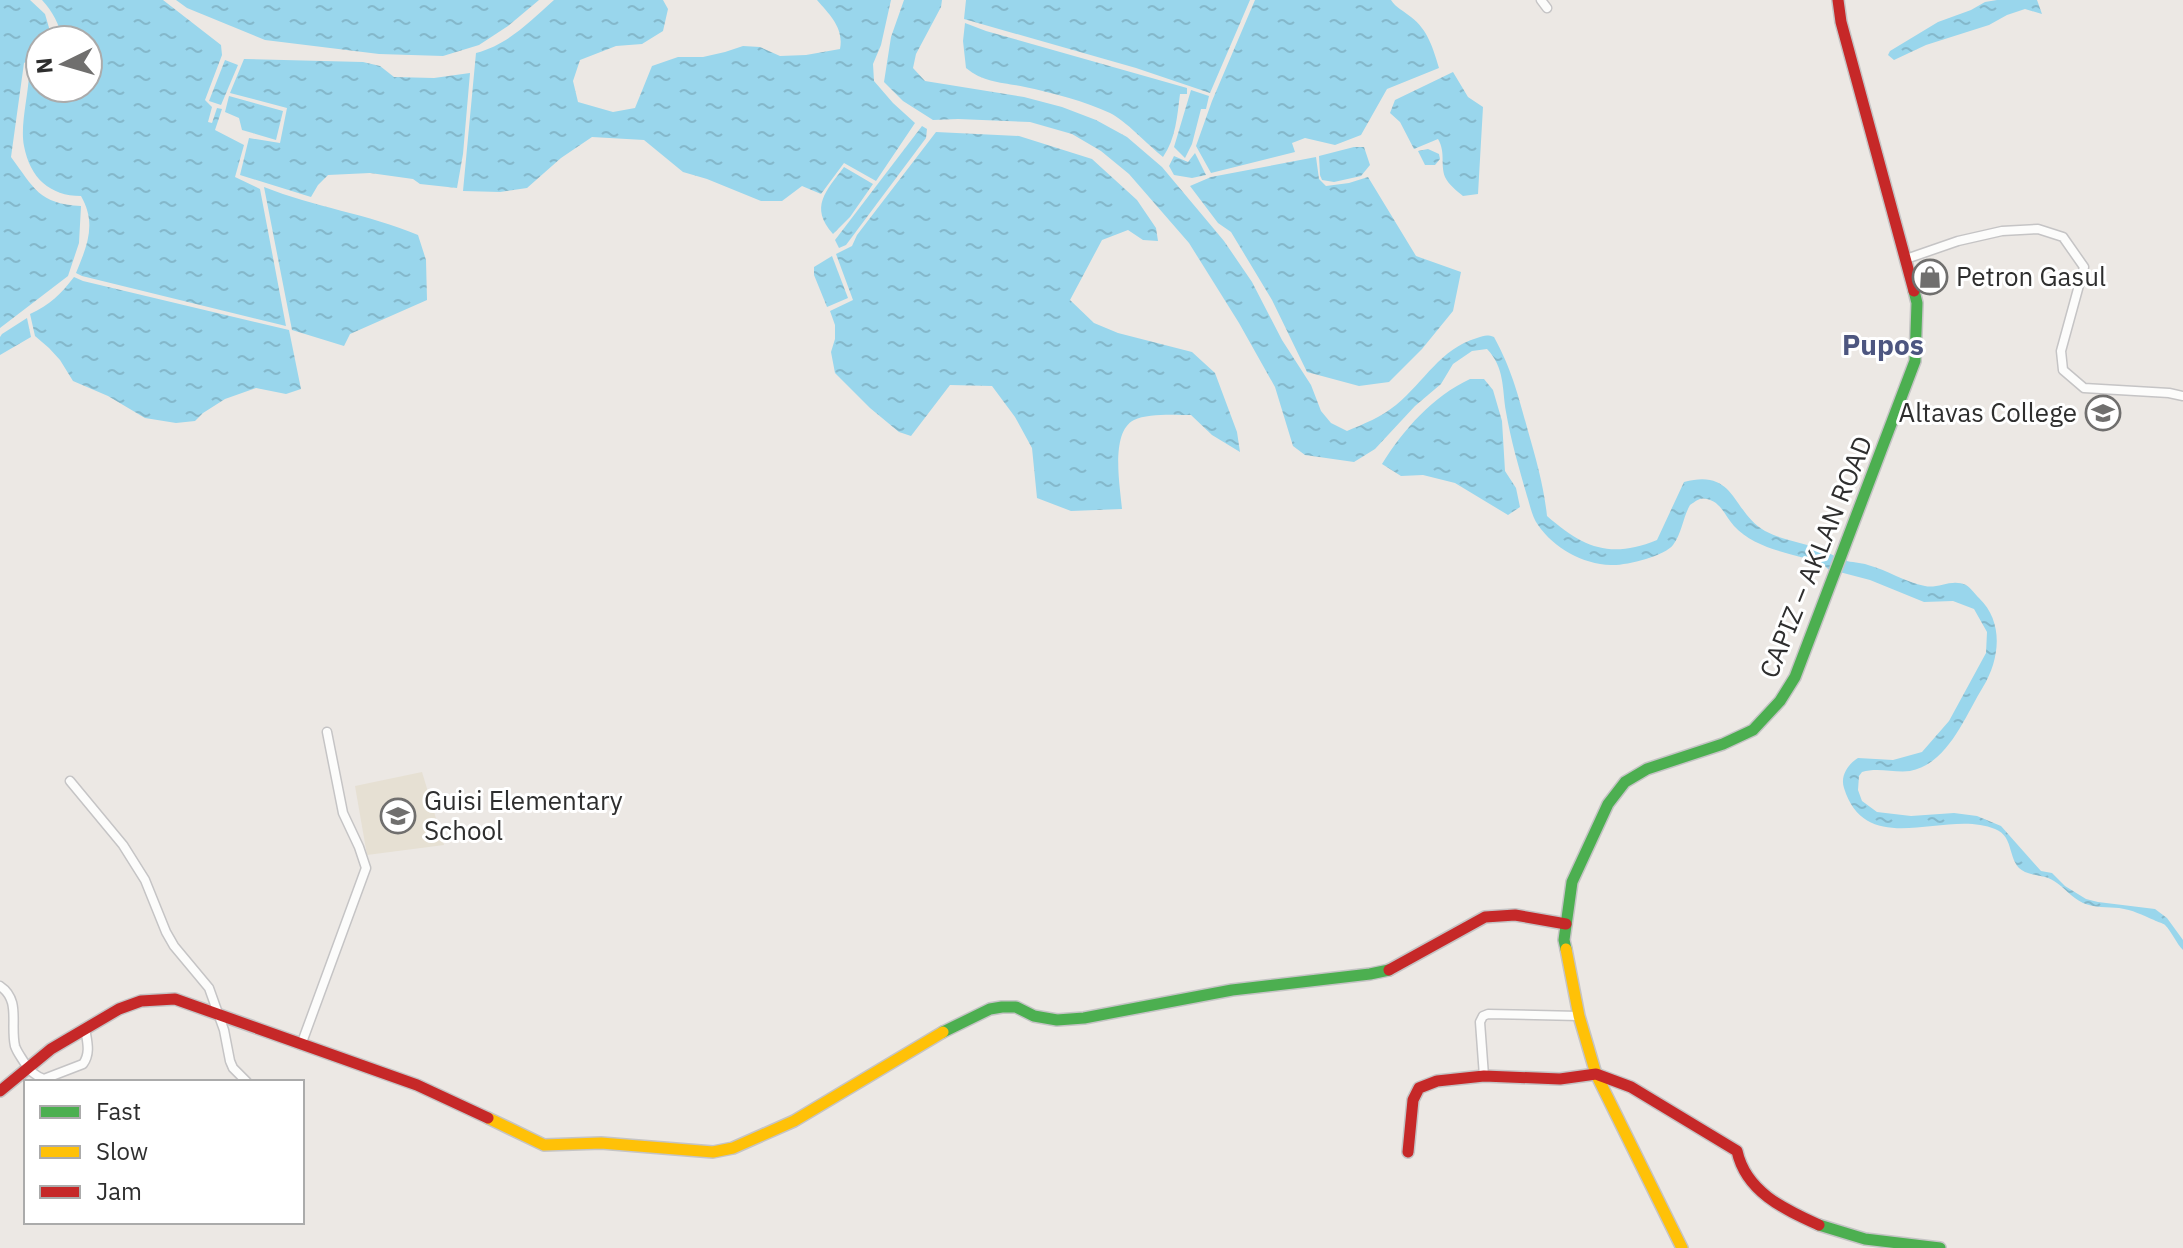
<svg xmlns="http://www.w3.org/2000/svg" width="2183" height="1248" font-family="'IBM Plex Sans',sans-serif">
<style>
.education{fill:#e6e0d3}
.water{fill:url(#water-ripples)}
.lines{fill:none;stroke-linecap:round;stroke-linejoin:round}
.street-casing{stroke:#c5c4c5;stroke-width:11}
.fast-casing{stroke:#c5c4c5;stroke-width:14}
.slow-casing{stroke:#c5c4c5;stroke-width:14}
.jam-casing{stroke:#c5c4c5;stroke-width:14}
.street{stroke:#fcfcfb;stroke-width:8}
.fast{stroke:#4caf50;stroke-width:11}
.slow{stroke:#ffc107;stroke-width:11}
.jam{stroke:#c62828;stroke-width:11}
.labels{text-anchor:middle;stroke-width:6;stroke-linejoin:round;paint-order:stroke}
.poi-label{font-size:26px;fill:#2e2e2e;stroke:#fff;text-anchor:start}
.street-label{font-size:26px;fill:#2e2e2e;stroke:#fff}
.neighbourhood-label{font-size:28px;font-weight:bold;fill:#4d5680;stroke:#fff}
</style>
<defs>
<pattern id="water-ripples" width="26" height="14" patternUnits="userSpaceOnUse" patternTransform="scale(2)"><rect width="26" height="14" fill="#99d6ec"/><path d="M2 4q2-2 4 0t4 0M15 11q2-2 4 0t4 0" fill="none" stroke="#84b8cb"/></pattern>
</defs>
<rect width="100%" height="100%" fill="#ece8e4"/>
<path class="education" d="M422 772 444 845 367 855 355 786Z"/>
<g class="water">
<path d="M0 0H30L45 14 52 38 51 40H40V53L24 63 11 157C34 188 39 204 81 206L79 243 68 276 0 328Z"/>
<path d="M42 0H163L221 45 222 55 205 100 212 107 208 122 212 123 217 108 222 109 215 130 244 145 235 177 260 189 286 326 82 276 76 273C87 246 97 224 81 196 50 196 30 178 24 146 20 126 28 97 29 75L40 65V88H88V40H63C59 24 53 12 42 0Z"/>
<path d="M176 0H539L508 26 479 45 443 56 379 54 265 40 187 8Z"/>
<path d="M554 0H663L668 9 663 31 642 44 616 46 580 60 573 81 578 102 613 112 635 108 652 66 678 57H703L725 52 743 46 760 47 780 56 806 55 840 49C844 28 830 15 817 0H891L881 45 873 64 874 81 893 103 915 123 876 181 844 163 821 194 802 186 782 201H761L707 179 683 172 644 140 592 137 561 158 527 188 500 192 463 191 476 53C509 44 529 22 554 0Z"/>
<path d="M904 0H942L941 7 916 54 913 68 925 81 1024 97 1062 107 1096 120 1127 137 1162 167 1224 241 1252 282 1282 340 1311 385 1321 411 1331 423 1347 431C1364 424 1381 417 1396 405 1425 381 1440 349 1477 338 1484 336 1486 334 1494 337 1512 370 1518 395 1528 431 1536 459 1544 487 1547 516 1584 548 1610 559 1657 540L1684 482C1736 468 1731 511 1765 531 1780 539 1795 541 1811 546 1822 549 1833 556 1844 560 1852 563 1860 562 1868 565 1887 570 1905 582 1925 586 1938 589 1952 578 1966 585 1971 588 1975 594 1979 598 2004 622 2000 659 1983 687 1965 716 1948 764 1910 771 1894 773 1878 767 1862 772L1859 776 1858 790 1862 801 1877 812 1911 816 1954 813 1977 816 2001 826 2041 871 2052 873 2065 886 2086 899 2098 902 2155 909 2167 918 2183 940V950C2176 943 2172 932 2165 925 2163 923 2157 922 2154 920 2142 915 2133 910 2119 908 2108 907 2094 908 2083 903 2072 898 2064 887 2054 881 2045 875 2034 876 2025 872 2006 863 2016 837 1995 829 1946 808 1867 861 1844 788 1840 776 1848 764 1858 758L1893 760 1922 752 1949 721 1986 653 1987 632 1974 609 1953 601 1924 602 1870 580 1828 569 1822 563C1793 554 1755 549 1734 526 1725 516 1721 502 1707 499 1700 497 1696 501 1690 505 1683 517 1682 533 1673 545 1665 556 1625 566 1611 565 1582 564 1554 548 1538 525 1532 517 1530 505 1527 496 1519 468 1511 441 1506 412 1502 388 1505 368 1487 349L1472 351 1453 364 1441 384 1415 406 1375 449 1354 462 1305 455 1293 446 1275 387 1239 323 1189 243 1129 174 1101 151 1072 134 1030 122 958 119 933 120 903 101 884 82 891 37Z"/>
<path d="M966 0H1250L1210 93 1136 68 964 19Z"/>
<path d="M1255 0H1391C1396 8 1404 11 1411 17 1428 30 1433 48 1439 68L1387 89 1361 135 1335 145 1305 138 1292 143 1295 152 1211 173 1196 146 1212 101Z"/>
<path d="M1997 0H2037L2042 14 2025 9 2007 15 1989 25 1926 45 1894 60 1888 55 1890 51 1938 22 1971 10 1985 2Z"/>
<path d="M965 23 986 31 1187 88V94H1180C1177 117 1176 138 1163 157 1148 145 1125 120 1110 113 1084 101 1053 93 1025 87 1002 82 984 83 966 68L963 41Z"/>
<path d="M244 59 363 62 380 66 394 77 434 78 470 73 463 154 457 188 420 184 413 179 370 173 328 175 318 185 311 197 240 175 249 138 280 143 287 108 230 93Z"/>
<path d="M225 60 238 65 221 105 209 101Z"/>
<path d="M1453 72 1468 97 1483 107 1478 194 1463 196C1457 191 1448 184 1445 177 1440 163 1446 153 1438 139L1414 149 1400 122 1390 113 1395 100Z"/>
<path d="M1191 90 1209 96 1206 109H1201L1192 144 1185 158 1174 147Z"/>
<path d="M229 96 283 111 276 140 242 130 239 118 225 112Z"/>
<path d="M922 126 927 129 926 138 846 245 839 248 835 240Z"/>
<path d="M936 132 1019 136 1092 159 1137 200 1156 228 1158 241 1143 240 1128 230 1102 240 1070 300 1094 323 1118 333 1192 352 1215 373 1237 432 1240 452 1212 435 1191 415C1176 415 1148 413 1134 420 1110 432 1120 486 1122 509L1071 511 1037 498 1032 448 1015 417 992 386 950 385 911 436 899 432 870 408 835 373 831 352 835 339V325L830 311 853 300 836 254 852 246 857 235Z"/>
<path d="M1354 147H1364L1370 165 1361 176 1334 182 1322 180 1320 175 1319 156Z"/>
<path d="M1428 149 1439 154 1440 159 1435 165H1425L1418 151Z"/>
<path d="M1195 153 1206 175 1192 178 1174 175 1169 166 1174 156 1188 162Z"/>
<path d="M1316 157 1319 179 1326 186 1349 183 1368 177 1416 256 1461 272 1453 311 1422 349 1389 382 1359 386 1307 372 1272 300 1231 232 1218 223 1190 186 1211 177Z"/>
<path d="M844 167 873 184 850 217 833 234C809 207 826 191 844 167Z"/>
<path d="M264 187C314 207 368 214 418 235L426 260 427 300 350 334 344 346 292 330Z"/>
<path d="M832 256 848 298 827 307 814 275V267Z"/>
<path d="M74 277 83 281 289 330 301 389 286 394 256 388 225 399 203 413 195 421 176 423 145 418 108 396 73 381 60 360 49 348 35 336 30 314C50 305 61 294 74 277Z"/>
<path d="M27 318 31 337 0 355V337L2 334Z"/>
<path d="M1470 379H1484L1493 390 1502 421 1505 471 1516 488 1520 507 1508 515 1455 483 1423 475 1401 476 1382 464C1403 430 1433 396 1470 379Z"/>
</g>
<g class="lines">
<g class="street-casing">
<g id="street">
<path d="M1541 0 1547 8"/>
<path d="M1906 259 1958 241 2002 231 2038 229 2063 237 2084 267 2061 351 2063 370 2084 388 2169 393 2183 396"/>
<path d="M70 781 123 845 145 880 166 932 174 946 209 988 224 1030 230 1061 233 1068 247 1082"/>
<path d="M0 986C21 1000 10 1024 15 1046 17 1052 21 1057 24 1062 29 1070 35 1076 44 1079L83 1064C91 1053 87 1041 85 1028"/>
<path d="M301 1045 366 868 359 847 343 813 327 732"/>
<path d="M1484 1076 1480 1022 1483 1016 1488 1014 1579 1016"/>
</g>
</g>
<g class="fast-casing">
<g id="fast">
<path d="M1566 949 1564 940 1572 882 1608 804 1625 782 1647 769 1723 744 1753 730 1780 701 1795 677 1915 361 1917 303 1914 291"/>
<path d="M943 1032 990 1009 1002 1007H1016L1034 1016 1057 1020 1084 1018 1232 990 1370 974 1389 970"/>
<path d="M1819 1225 1865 1239 1940 1248"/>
</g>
</g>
<g class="slow-casing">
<g id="slow">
<path d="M1566 949 1579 1016 1596 1074 1682 1248"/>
<path d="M488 1118 544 1145 601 1143 713 1152 733 1148 794 1121 943 1032"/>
</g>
</g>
<g class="jam-casing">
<g id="jam">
<path d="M1838 0 1841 22 1914 291"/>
<path d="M1389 970 1485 917 1515 915 1566 924"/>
<path d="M0 1091 51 1049 119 1009 141 1001 175 999 417 1085 488 1118"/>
<path d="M1408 1152 1413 1100 1419 1088 1437 1081 1484 1076 1560 1079 1596 1074 1631 1087 1737 1151C1746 1192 1784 1209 1819 1225"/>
</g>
</g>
<use href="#street" class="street"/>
<use href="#fast" class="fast"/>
<use href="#slow" class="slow"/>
<use href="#jam" class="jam"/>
</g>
<defs>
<g id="shop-ring" transform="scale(1.8)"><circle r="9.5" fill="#fff" stroke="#706f6e" stroke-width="1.5"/><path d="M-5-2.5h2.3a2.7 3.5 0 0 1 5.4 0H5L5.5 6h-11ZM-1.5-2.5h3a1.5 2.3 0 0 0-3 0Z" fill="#706f6e"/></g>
<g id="university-ring" transform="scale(1.8)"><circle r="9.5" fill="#fff" stroke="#706f6e" stroke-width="1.5"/><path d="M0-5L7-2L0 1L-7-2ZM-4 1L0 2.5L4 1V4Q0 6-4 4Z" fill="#706f6e"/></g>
<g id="school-ring" transform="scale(1.8)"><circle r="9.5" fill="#fff" stroke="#706f6e" stroke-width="1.5"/><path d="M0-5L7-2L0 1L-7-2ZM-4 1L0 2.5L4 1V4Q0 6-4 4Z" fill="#706f6e"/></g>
</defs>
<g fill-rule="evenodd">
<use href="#shop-ring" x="1930" y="277"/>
<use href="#university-ring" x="2103" y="413"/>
<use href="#school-ring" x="398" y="816"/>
</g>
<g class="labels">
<g class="poi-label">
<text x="1956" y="286">Petron Gasul</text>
<text x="2077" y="422" text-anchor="end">Altavas College</text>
<text x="424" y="810">Guisi Elementary<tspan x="424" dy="30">School</tspan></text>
</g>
<g class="street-label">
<text transform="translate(1816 557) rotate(-68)" y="9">CAPIZ – AKLAN ROAD</text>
</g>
<g class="neighbourhood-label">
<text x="1883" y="355">Pupos</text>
</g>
</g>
<rect x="24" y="1080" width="280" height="144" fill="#ffffff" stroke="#ababab" stroke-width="2"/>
<rect x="40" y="1106" width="40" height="12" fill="#4caf50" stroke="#ababab" stroke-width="2"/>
<text x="96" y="1120" font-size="24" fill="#2e2e2e">Fast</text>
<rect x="40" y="1146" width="40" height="12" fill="#ffc107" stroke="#ababab" stroke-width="2"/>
<text x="96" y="1160" font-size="24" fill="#2e2e2e">Slow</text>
<rect x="40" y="1186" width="40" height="12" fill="#c62828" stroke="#ababab" stroke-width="2"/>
<text x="96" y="1200" font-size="24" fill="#2e2e2e">Jam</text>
<g transform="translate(64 64) rotate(265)"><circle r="38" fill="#ffffff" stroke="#ababab" stroke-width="2"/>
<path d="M0-6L14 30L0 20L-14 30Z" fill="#706f6e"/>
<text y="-12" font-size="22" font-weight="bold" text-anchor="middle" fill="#2e2e2e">N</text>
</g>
</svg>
